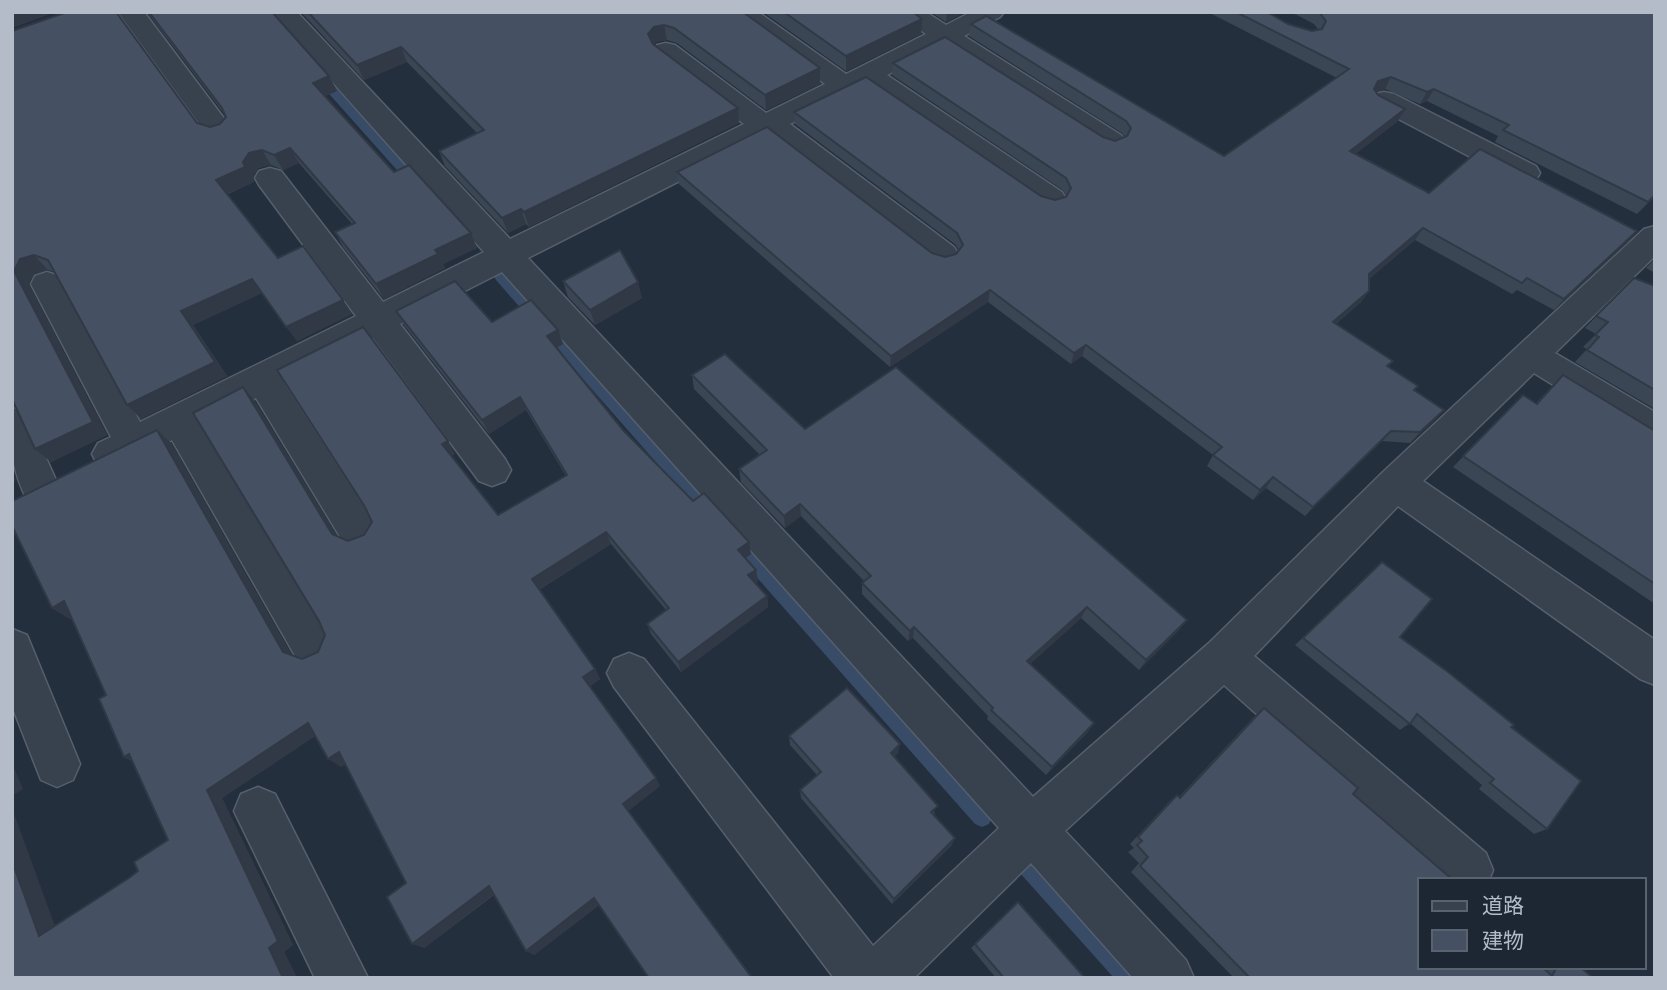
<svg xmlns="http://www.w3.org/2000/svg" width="1667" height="990" font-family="Raleway,'Noto Sans JP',sans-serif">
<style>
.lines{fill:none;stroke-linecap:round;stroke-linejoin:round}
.stream{fill:#394c67;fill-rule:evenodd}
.minor-casing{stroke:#565f6c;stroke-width:3}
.minor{fill:#38414e;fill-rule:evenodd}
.wall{fill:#3b4654}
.shaded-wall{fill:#303945}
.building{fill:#455162;stroke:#303945;stroke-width:2}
</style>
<rect width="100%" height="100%" fill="#242f3e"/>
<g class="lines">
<g class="stream">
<path d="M315 74H323L420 181V187H412L315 78Z"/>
<path d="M501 272 506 274 717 508 719 513 717 518 711 520 705 518 496 280 494 277Z"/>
<path d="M735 534 741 536 989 810 992 817 989 824 982 827 975 824 729 546 727 541 729 536Z"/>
<path d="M1027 856 1034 859 1135 971 1138 978H1114L1020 873 1017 866 1020 859Z"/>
</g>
<g class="minor-casing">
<g id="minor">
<path d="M118 12H144L229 125 233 131 229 137 219 140 209 137Z"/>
<path d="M270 12H297L510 239 744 124 657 57 653 51 657 45 666 43 675 45 766 113 825 84 728 12H758L846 74 926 34 895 12H926L946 25 971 12H1004L1000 17 964 36 1121 135 1125 141 1121 147 1111 150 1101 147 944 46 887 75 1062 192 1066 199 1062 206 1051 209 1040 206 866 86 790 124 954 247 959 255 954 263 943 266 932 263 768 136 528 258 1033 797 1209 643 1383 472 1644 229 1655 226V256L1555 353 1655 412V445L1642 440 1534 373 1423 481 1655 640V685L1640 679 1398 506 1254 656 1486 853 1493 870 1489 880H1443L1224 685 1065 831 1186 960 1194 978H1133L1031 863 914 978H834L614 687 607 673 614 659 629 653 644 659 873 946 999 828 502 272 400 324 505 459 511 470 505 481 492 486 479 481 373 338 284 383 373 521 379 533 373 545 359 550 345 545 256 398 202 425 328 633 334 647 328 661 313 667 298 661 172 440 111 469 98 465 92 454 98 443 111 437 31 284 35 276 47 272 59 276 140 422 356 316 259 185 255 178 259 171 270 168 281 171 383 302 484 252Z"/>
<path d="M1384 92 1394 94 1536 166 1540 173 1536 180 1525 183 1514 180 1374 106 1370 100 1374 94Z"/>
<path d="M12 408 25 412 30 422 60 489 55 500 41 505 27 500C9 463 12 448 12 408Z"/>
<path d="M12 629 27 635 80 764 73 780 57 787 41 780 12 706Z"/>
<path d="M258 787 275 794 368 978H315L234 811 241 794Z"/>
</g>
</g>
<use href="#minor" class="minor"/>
</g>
<g class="wall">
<path d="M147 12H272L337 91 325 96 394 172 477 248 443 264 445 268 384 299 343 247 335 232 352 224 299 163 283 170 271 165 258 168 253 177 254 182 228 194 278 258 352 314 297 341 262 293 193 325 227 376 141 419 54 272 48 270 34 274 29 285 107 435 51 462 16 408 12 406V31L197 123 210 127 220 124 226 117 225 115Z"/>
<path d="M301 12H743L820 68V84L766 110 677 43 667 40 656 42 654 45 738 108 739 123 529 227 526 224 508 233 445 166 439 151 477 133 407 62 364 80Z"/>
<path d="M763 12H913L921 34 846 71Z"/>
<path d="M931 12H961V14L946 22Z"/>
<path d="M1208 12H1267L1288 24 1312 31 1318 29 1314 24 1297 15 1287 12H1655V196L1637 214 1495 142 1498 136 1427 101 1420 104 1385 89 1376 92 1378 95 1405 109 1398 121 1355 154 1429 193 1637 231 1627 243 1554 310 1517 290 1512 294 1415 240 1369 279V291L1361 302 1336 324 1389 367 1418 386 1414 390 1434 421 1410 443 1382 441 1305 516 1266 488 1253 500 1207 466 1213 455 1082 356 1071 364 988 302 890 367 679 184 677 172 932 253 945 257 956 254 959 251 956 245 795 124 794 112 1041 196 1055 200 1066 197 1063 190 892 75 893 63 1103 137 1115 141 1125 137 1122 133 969 36 971 24 1224 156 1337 78Z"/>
<path d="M1655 259V273L1646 268Z"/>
<path d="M1634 278 1655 286V409L1575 362 1587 349 1583 347 1596 334 1585 328Z"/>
<path d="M563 281 642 298 595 325 568 297Z"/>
<path d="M396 311 558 330 563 344 556 348 623 430 693 501 751 554 745 558 756 570 758 582 756 583 767 596 768 607 681 672 651 634 647 624 666 610 611 544 539 590 595 669 600 679 590 686 660 786 628 811 599 905 534 955 494 895 424 948 406 883 345 764 341 767 315 736 222 798 293 945 284 952 297 978H12L55 926 129 878 138 871 168 840 132 761 124 757 106 695 72 618 70 619 52 608 157 430 171 443 292 656 302 659 318 652 325 635 243 387 254 400 337 536 348 541 364 535 372 522 365 507 455 454 452 456 498 515 566 476 526 410 489 434 404 325Z"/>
<path d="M692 375 805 429 1187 620 1179 630 1139 670 1081 618 1030 664 1088 732 1046 775 987 719 988 716 913 638 908 641 862 594V583L864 581 801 516 785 528 741 482 739 469 760 455 694 389Z"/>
<path d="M1563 375 1655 431V604L1453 467 1523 395 1536 403Z"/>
<path d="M1382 562 1400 637 1511 727 1547 829 1534 834 1479 789 1482 785 1410 723 1400 730 1295 645Z"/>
<path d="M1264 708 1353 794 1420 967H1580L1593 978H1234L1131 872 1139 863 1128 852 1134 848 1130 844 1168 803 1177 795 1179 797 1253 718Z"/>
<path d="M789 736 898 753 894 757 935 813 934 815 952 845 892 904 801 798 800 790 817 775 790 745Z"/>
<path d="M1018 902 1085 978H996L971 948Z"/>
</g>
<g class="shaded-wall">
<path d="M12 12H46L48 15 12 28Z"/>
<path d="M947 12H961V14L946 22Z"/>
<path d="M922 19 921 34 846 71V56Z"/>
<path d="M664 25 667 40 656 42 651 50 648 34 654 27Z"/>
<path d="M401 47 407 62 364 80 357 65Z"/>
<path d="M820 68V84L766 110 765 95Z"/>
<path d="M329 76 337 91 321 98 313 83Z"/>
<path d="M1391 77 1385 89 1372 93 1378 81Z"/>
<path d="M1434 89 1427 101 1420 104 1427 92Z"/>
<path d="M738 108 739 123 529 227 524 212Z"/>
<path d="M1405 109 1398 121 1343 163 1350 151Z"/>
<path d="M290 148 299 163 283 170 274 155Z"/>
<path d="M262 150 271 165 258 168 253 177 254 182 226 194 216 180 243 162 249 153Z"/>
<path d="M521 209 526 224 508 233 502 218Z"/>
<path d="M1423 228 1415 240 1362 285 1369 274Z"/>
<path d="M1637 231 1627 243 1554 310 1564 299Z"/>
<path d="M471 233 477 248 443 264 445 268 384 299 376 284 435 250Z"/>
<path d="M34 255 48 270 34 274 29 285 107 435 51 462 35 449 14 271 20 259Z"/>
<path d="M252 279 262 293 193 325 227 376 141 419 127 405 181 311Z"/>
<path d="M638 282 642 298 595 325 590 310Z"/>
<path d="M990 290 988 302 890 367 891 356Z"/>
<path d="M1369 291 1361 302 1325 333 1333 322Z"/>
<path d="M343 300 352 314 297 341 286 327Z"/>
<path d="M558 330 563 344 552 350 547 336Z"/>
<path d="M1086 345 1082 356 1071 364 1074 353Z"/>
<path d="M243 387 254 400 343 546 332 534Z"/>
<path d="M520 397 526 410 489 434 482 420Z"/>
<path d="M1444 410 1434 421 1410 443 1420 432Z"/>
<path d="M157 430 171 443 296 662 283 652Z"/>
<path d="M1391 431 1382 441 1305 516 1313 507Z"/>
<path d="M448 441 455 454 450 457 442 444Z"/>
<path d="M12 472 16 480 12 483Z"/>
<path d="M1273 477 1266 488 1253 500 1260 490Z"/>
<path d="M800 504 801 516 785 528 784 516Z"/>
<path d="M606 532 611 544 538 590 532 579Z"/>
<path d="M749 542 751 554 740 562 738 550Z"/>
<path d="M756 570 758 582 750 586 748 575Z"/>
<path d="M767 596 768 607 681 672 678 662Z"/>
<path d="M64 601 82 612 70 619 52 608Z"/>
<path d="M1087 607 1081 618 1022 671 1027 661Z"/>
<path d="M1187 620 1179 630 1139 670 1146 660Z"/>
<path d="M914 627 913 638 908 641 910 631Z"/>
<path d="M595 669 600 679 589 686 583 677Z"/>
<path d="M308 723 321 732 222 798 293 945 284 952 297 978H283L269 948 207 790Z"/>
<path d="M1094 723 1088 732 1046 775 1052 767Z"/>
<path d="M900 744 898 753 889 762 891 753Z"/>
<path d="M339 752 351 761 341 767 328 759Z"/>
<path d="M129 754 141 765 124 757Z"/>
<path d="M12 763 23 789 12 796Z"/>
<path d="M656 778 660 786 628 811 623 804Z"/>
<path d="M12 808 60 940 39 936 12 861Z"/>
<path d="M955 838 952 845 892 904 894 899Z"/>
<path d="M489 886 498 891 424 948 412 944Z"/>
<path d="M594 898 601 903 534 955 526 951Z"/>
</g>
<g class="building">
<path d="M67 12H116L197 123 210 127 220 124 226 117 222 108 149 12H272L329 76 313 83 394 172 409 165 471 233 435 250 438 254 376 284 335 232 355 223 290 148 274 155 262 150 249 153 243 162 245 167 216 180 278 258 303 246 343 300 286 327 252 279 181 311 215 362 127 405 48 260 34 255 20 259 14 271 93 422 35 449 12 399V31Z"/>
<path d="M308 12H743L820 68 765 95 674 28 664 25 654 27 648 34 653 44 738 108 524 212 521 209 502 218 439 151 484 130 401 47 357 65Z"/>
<path d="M784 12H913L922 19 846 56Z"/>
<path d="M1236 12H1267L1288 24 1312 31 1322 29 1326 21 1319 12H1655V195L1648 202 1503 130 1509 125 1434 89 1427 92 1391 77 1378 81 1374 89 1378 95 1405 109 1350 151 1429 193 1480 149 1637 231 1564 299 1527 278 1522 283 1423 228 1369 274V291L1333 322 1393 361 1387 366 1418 386 1414 390 1444 410 1420 432 1391 431 1313 507 1273 477 1260 490 1213 455 1222 447 1086 345 1074 353 990 290 891 356 677 172 767 127 932 253 945 257 956 254 963 245 957 233 794 112 866 77 1041 196 1055 200 1066 197 1071 188 1066 178 893 63 945 37 1103 137 1115 141 1127 136 1131 128 1126 121 971 24 986 16 1224 156 1349 69Z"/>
<path d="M620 250 638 282 590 310 563 281Z"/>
<path d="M1634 278 1655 286V390L1587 350 1599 337 1595 335 1608 322 1596 316Z"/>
<path d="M455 281 492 322 531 300 558 330 547 336 623 430 693 501 704 493 749 542 738 550 756 570 748 575 767 596 678 662 647 624 669 608 606 532 532 579 595 669 583 677 656 778 623 804 752 978H649L594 898 526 951 489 886 412 944 387 897 406 883 339 752 328 759 308 723 207 790 278 941 269 948 283 978H12V861L39 936 129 878 138 871 134 862 168 840 129 754 124 757 99 699 106 695 64 601 52 608 12 526V501L157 430 283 652 302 659 318 652 325 635 319 621 193 413 243 387 332 534 348 541 364 535 372 522 365 507 277 370 363 327 448 441 442 444 498 515 567 475 520 397 482 420 396 311Z"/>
<path d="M725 354 805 429 896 367 1187 620 1146 660 1087 607 1027 661 1094 723 1052 767 991 710 993 708 914 627 910 631 862 583 871 576 800 504 784 516 739 469 767 450 692 375Z"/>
<path d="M1563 375 1655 431V584L1463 456 1523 395 1537 404Z"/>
<path d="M1382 562 1432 599 1400 637 1448 672 1514 725 1511 727 1581 781 1547 829 1490 783 1494 779 1417 714 1410 724 1303 638Z"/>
<path d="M847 688 900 744 891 753 938 806 931 812 955 838 894 899 800 790 821 772 789 736Z"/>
<path d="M1264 708 1358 788 1353 794 1453 880H1420V967H1542L1552 976 1557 967H1580L1593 978H1250L1140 866 1148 857 1137 845 1142 841 1138 837 1177 795 1180 798Z"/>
<path d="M1018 902 1085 978H1004L975 944Z"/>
</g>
<rect width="1667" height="990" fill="none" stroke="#b4bcc9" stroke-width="28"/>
<rect x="1418" y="878" width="228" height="91" fill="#1d2633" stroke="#59626f" stroke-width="2"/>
<rect x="1432" y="901" width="35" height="10" fill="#38414e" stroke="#59626f" stroke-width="2"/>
<text x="1482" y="913" font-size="21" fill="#b4bcc9">道路</text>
<rect x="1432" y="930" width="35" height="21" fill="#455162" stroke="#59626f" stroke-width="2"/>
<text x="1482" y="948" font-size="21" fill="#b4bcc9">建物</text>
</svg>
